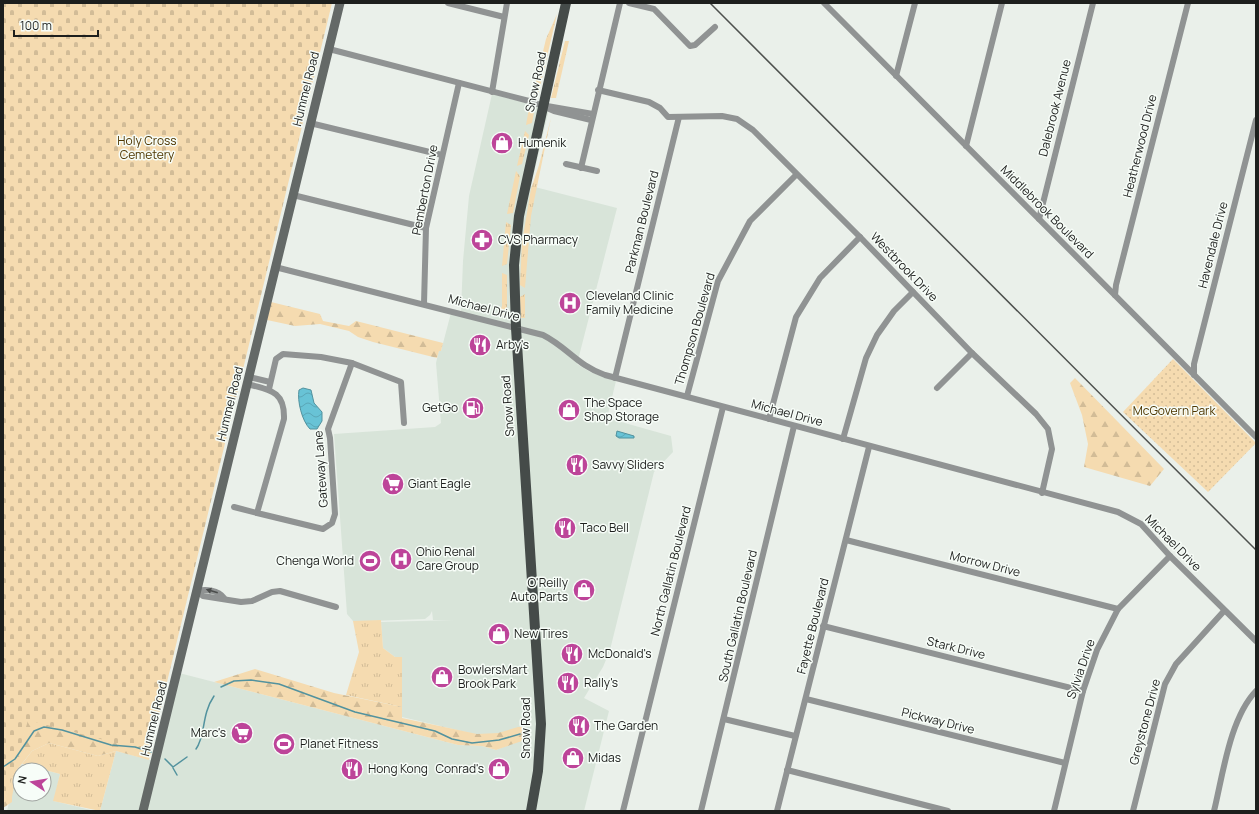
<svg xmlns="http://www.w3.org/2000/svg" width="1259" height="814" font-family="Manrope,sans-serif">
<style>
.built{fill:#d8e4d9;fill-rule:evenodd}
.grass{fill:url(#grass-tufts)}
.forest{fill:url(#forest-firs)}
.cemetery{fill:url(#cemetery-stones)}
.park{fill:url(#park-dots)}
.water{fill:url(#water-waves);stroke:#52929e}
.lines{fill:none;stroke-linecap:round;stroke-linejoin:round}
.stream{stroke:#52929e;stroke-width:1.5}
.street{stroke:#909393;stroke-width:6}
.secondary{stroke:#646967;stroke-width:9}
.primary{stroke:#454b49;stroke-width:10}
.rail{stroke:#4e514e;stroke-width:1.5}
.oneway{fill:#4b4d4c}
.labels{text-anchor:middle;stroke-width:3;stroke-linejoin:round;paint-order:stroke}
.street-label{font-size:12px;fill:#1d1f1d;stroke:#f7fdf8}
.park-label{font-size:12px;fill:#4f3701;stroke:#f7fdf8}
.poi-label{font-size:12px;fill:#1d1f1d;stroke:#f7fdf8;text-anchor:start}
</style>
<defs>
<pattern id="grass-tufts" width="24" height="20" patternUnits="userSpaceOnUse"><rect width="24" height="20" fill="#f5dbb0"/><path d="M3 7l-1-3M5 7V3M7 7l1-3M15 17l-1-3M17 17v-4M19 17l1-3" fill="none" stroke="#d2bc97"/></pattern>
<pattern id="forest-firs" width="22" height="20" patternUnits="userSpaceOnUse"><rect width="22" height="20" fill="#f5dbb0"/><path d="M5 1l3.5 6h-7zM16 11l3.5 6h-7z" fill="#d2bc97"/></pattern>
<pattern id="cemetery-stones" width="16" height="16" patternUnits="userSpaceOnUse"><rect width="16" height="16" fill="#f5dbb0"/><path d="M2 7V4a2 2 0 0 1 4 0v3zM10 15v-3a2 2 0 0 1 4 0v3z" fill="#d2bc97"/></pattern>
<pattern id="park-dots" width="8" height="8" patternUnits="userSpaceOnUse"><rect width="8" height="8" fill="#f5dbb0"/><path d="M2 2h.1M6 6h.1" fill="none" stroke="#d2bc97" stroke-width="1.8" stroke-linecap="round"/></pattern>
<pattern id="water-waves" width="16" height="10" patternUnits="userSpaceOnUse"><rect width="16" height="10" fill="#68c3d6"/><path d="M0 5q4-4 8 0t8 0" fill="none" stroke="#5aa7b7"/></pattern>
</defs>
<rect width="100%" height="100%" fill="#eaf0ea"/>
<g class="built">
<path d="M492 94 549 109 531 186 617 208 577 364 590 372 616 381 607 418 671 436 673 452 654 472 610 650 603 667 584 698 609 711 584 811H147L179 673 458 745 482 746 496 750 522 740 523 727 499 734H474L402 717V658L395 657 383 648 381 622 454 620H433L432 611 430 615 425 619 371 621H353L347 614 334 434 435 427 441 423 436 363 439 350 441 351 452 309 461 311 463 261 469 196Z"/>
<path d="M116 751 154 761 141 811H100Z"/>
<path d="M22 764 60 774 54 801 95 811H7L17 770ZM20 770H44V794H20Z"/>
</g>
<g class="grass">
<path d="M557 14 539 91 536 96 533 93 546 39Z"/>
<path d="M565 41H569L556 98H551Z"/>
<path d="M531 107 534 112 532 123 526 125 529 108Z"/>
<path d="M551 118 531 216 525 288 520 285 522 242 531 189 539 165Z"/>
<path d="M525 131 529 135 522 164 517 166Z"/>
<path d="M516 171 520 176 513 213 507 214Z"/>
<path d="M506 222 511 225 507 264 502 266Z"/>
<path d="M502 273 507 275V307L504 316 499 314 502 306Z"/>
<path d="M525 294V318H521L520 297Z"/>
<path d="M381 620 383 648 395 657H402V707L346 695 359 652 353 621Z"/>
<path d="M49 743 98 756 116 751 100 811 53 801 60 774 22 764 32 751Z"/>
</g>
<g class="forest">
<path d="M271 302 320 314 323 321 349 326 356 321 443 343 441 351H439L437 358 373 342 358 337 349 331 320 324 295 326 267 320Z"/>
<path d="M1075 378 1164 469 1150 486 1084 467 1088 444 1082 415 1070 383Z"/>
<path d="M255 669 334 693 402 707V718L477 734 498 733 518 727H523L522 741 496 750 482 746 458 745 214 682Z"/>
<path d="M29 714 131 738 155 735 149 760 116 751 98 756 49 743 32 751 17 770 12 797V802L3 808Z"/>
</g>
<path class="cemetery" d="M3 3H332L150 752 28 720 3 809Z"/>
<path class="park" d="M1173 359 1256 443 1208 492 1123 412Z"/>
<g class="water">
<path d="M303 388 311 390 314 403 322 412V421L317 429H310C302 421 297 401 299 390Z"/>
<path d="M617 431 634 436V438H619L616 436Z"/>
</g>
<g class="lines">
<g class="stream">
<path d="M221 687 234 681 251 680 279 684 355 712 435 731 452 739 472 743 499 740 520 734"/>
<path d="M196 749C206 735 201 715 214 696"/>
<path d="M165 759 173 767 187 757"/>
<path d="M3 767 15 759 34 731 44 727 62 730 111 745 135 747 151 752"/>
<path d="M173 768 177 775"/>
</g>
<g class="street">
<path d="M448 3 504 17"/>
<path d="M629 3 654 9 690 46 695 45 715 27"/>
<path d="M824 3 1256 437"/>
<path d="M329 49 533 102 554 111 591 120"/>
<path d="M896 76 915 3"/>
<path d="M598 90 649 102 660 108 668 117 722 116 737 119 753 130 860 237 972 353 1036 414 1048 429 1052 449 1042 493"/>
<path d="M492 92 507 3"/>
<path d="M547 106 593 114"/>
<path d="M310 123 442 155"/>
<path d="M966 146 1002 3"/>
<path d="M566 164 597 171"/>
<path d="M581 168 620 3"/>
<path d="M293 195 426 228"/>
<path d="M1039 219 1093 3"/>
<path d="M275 267 543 335C567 347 578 366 605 375L1118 512 1141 524 1170 556 1256 641"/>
<path d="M1115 295 1116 285 1188 3"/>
<path d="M424 304 426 228 459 83"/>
<path d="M1194 375V364L1256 120"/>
<path d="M249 377 270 382"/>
<path d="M615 378 679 117"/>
<path d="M247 384C270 390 285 391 284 419L257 513 323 529 332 523 335 514 330 438 328 429 352 363"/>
<path d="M937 388 972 353"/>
<path d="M269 389 276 359 283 354 321 357 352 363 401 382 404 423"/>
<path d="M687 396 718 281 750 221 796 175"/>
<path d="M769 419 796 317 820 278 860 237"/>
<path d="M843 439 866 358 877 335 894 311 913 292"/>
<path d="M234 507 257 513"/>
<path d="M846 540 1118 609"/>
<path d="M197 591 203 596 241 602 252 601 272 592 280 591 336 607"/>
<path d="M197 591C206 589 218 590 224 598"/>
<path d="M823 626 1083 691"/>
<path d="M806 699 1065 763"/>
<path d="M724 719 795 736"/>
<path d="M787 770 948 811"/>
<path d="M623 811 723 407"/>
<path d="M701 811 794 426"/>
<path d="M777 811 869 447"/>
<path d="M1054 811 1083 691 1097 650 1118 609 1170 556"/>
<path d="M1133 811 1165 684 1176 664 1224 611"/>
<path d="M1214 811C1223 774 1230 718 1256 691"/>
</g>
<path class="secondary" d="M143 811 340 3"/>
<path class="primary" d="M531 811 538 771 541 724 516 328 514 265 519 216 566 3"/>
<path class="rail" d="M710 3 1256 550"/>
</g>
<defs><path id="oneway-solid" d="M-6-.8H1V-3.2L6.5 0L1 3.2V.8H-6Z"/></defs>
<use class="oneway" href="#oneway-solid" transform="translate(212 591) rotate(-164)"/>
<defs>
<g id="shop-disc" transform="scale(1.15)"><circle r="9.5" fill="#bd4499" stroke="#f7fdf8"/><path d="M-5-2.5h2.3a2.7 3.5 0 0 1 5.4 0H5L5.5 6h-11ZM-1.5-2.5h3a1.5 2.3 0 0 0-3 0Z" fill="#fff"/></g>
<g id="pharmacy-disc" transform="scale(1.15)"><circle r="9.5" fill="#bd4499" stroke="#f7fdf8"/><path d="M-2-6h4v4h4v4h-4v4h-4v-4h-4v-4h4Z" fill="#fff"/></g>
<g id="hospital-disc" transform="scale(1.15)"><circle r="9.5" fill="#bd4499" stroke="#f7fdf8"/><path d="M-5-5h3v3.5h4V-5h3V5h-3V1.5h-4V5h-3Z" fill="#fff"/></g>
<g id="restaurant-disc" transform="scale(1.15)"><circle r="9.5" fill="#bd4499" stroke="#f7fdf8"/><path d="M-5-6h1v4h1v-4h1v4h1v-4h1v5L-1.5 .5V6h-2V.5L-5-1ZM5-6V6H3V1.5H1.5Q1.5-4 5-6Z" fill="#fff"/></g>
<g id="fuel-disc" transform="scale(1.15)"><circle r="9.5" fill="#bd4499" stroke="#f7fdf8"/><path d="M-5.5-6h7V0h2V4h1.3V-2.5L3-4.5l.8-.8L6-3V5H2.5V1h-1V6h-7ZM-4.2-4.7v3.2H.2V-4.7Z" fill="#fff"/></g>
<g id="supermarket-disc" transform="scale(1.15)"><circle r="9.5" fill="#bd4499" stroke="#f7fdf8"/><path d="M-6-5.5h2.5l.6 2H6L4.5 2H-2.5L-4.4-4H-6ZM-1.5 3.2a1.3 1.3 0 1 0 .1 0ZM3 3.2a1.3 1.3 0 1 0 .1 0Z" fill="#fff"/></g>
<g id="stadium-disc" transform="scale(1.15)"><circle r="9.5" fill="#bd4499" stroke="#f7fdf8"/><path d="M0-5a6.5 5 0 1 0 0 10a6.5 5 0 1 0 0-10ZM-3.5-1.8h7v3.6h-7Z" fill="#fff"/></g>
</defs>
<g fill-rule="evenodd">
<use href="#shop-disc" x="502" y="143"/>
<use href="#pharmacy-disc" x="482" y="240"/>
<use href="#hospital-disc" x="570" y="303"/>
<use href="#restaurant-disc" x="480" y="345"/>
<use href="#fuel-disc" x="473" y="408"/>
<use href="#shop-disc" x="569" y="410"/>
<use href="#restaurant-disc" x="577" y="465"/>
<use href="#supermarket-disc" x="393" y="484"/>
<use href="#restaurant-disc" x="565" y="528"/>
<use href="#hospital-disc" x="401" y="559"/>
<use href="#stadium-disc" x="370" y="561"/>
<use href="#shop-disc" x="584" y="590"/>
<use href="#shop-disc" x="499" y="634"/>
<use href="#restaurant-disc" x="572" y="654"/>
<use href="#shop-disc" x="442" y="677"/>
<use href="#restaurant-disc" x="568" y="683"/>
<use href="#restaurant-disc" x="579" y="726"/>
<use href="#supermarket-disc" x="242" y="733"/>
<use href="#stadium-disc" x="284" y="744"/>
<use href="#shop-disc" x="573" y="758"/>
<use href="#restaurant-disc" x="352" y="769"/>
<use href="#shop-disc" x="499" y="769"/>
</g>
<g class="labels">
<g class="street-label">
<text transform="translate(536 82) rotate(-78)" y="4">Snow Road</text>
<text transform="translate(306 89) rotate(-76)" y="4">Hummel Road</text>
<text transform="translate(1055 108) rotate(-76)" y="4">Dalebrook Avenue</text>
<text transform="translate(1140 146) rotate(-76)" y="4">Heatherwood Drive</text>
<text transform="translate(425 190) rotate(-79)" y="4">Pemberton Drive</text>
<text transform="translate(1047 212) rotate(45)" y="4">Middlebrook Boulevard</text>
<text transform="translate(642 222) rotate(-76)" y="4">Parkman Boulevard</text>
<text transform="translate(1213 245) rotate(-76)" y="4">Havendale Drive</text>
<text transform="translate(904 267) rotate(46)" y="4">Westbrook Drive</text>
<text transform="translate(484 308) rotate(15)" y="4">Michael Drive</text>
<text transform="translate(695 329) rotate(-74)" y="4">Thompson Boulevard</text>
<text transform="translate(230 404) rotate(-76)" y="4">Hummel Road</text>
<text transform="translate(508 406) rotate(-94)" y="4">Snow Road</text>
<text transform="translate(787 413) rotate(15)" y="4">Michael Drive</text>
<text transform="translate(321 469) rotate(-94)" y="4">Gateway Lane</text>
<text transform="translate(1173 543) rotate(45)" y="4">Michael Drive</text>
<text transform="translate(985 564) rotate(14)" y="4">Morrow Drive</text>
<text transform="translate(671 571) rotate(-76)" y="4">North Gallatin Boulevard</text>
<text transform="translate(738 616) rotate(-77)" y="4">South Gallatin Boulevard</text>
<text transform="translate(813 626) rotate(-76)" y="4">Fayette Boulevard</text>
<text transform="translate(956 648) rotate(14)" y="4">Stark Drive</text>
<text transform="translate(1081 669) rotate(-71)" y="4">Sylvia Drive</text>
<text transform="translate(154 719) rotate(-76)" y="4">Hummel Road</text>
<text transform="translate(938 721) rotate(14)" y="4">Pickway Drive</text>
<text transform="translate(1145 722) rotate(-75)" y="4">Greystone Drive</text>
<text transform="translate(526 728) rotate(-90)" y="4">Snow Road</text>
</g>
<g class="park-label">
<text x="147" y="145">Holy Cross<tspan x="147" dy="14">Cemetery</tspan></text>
<text x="1174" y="415">McGovern Park</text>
</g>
<g class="poi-label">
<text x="518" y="147">Humenik</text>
<text x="498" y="244">CVS Pharmacy</text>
<text x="586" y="300">Cleveland Clinic<tspan x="586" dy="14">Family Medicine</tspan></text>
<text x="496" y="349">Arby's</text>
<text x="584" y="407">The Space<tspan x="584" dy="14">Shop Storage</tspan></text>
<text x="458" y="412" text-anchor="end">GetGo</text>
<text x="592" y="469">Savvy Sliders</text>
<text x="408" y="488">Giant Eagle</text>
<text x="580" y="532">Taco Bell</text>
<text x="416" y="556">Ohio Renal<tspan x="416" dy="14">Care Group</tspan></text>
<text x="354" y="565" text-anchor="end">Chenga World</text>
<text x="568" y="587" text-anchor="end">O'Reilly<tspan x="568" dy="14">Auto Parts</tspan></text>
<text x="514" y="638">New Tires</text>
<text x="588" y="658">McDonald's</text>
<text x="458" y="674">BowlersMart<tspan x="458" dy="14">Brook Park</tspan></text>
<text x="584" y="687">Rally's</text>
<text x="594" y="730">The Garden</text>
<text x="226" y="737" text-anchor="end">Marc's</text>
<text x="300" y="748">Planet Fitness</text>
<text x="588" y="762">Midas</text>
<text x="368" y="773">Hong Kong</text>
<text x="484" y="773" text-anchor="end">Conrad's</text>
</g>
</g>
<rect width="1259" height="814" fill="none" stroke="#1d1f1d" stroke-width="8"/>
<g transform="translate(32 782) rotate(282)"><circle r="19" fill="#f7fdf8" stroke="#a0a4a0"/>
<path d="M0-3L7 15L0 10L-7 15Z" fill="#bd4499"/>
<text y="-6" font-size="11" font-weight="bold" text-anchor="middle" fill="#1d1f1d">N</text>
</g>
<path d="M14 30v6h84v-6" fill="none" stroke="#1d1f1d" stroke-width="2"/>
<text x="20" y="30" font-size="12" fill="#1d1f1d" stroke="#f7fdf8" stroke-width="3" paint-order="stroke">100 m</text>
</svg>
